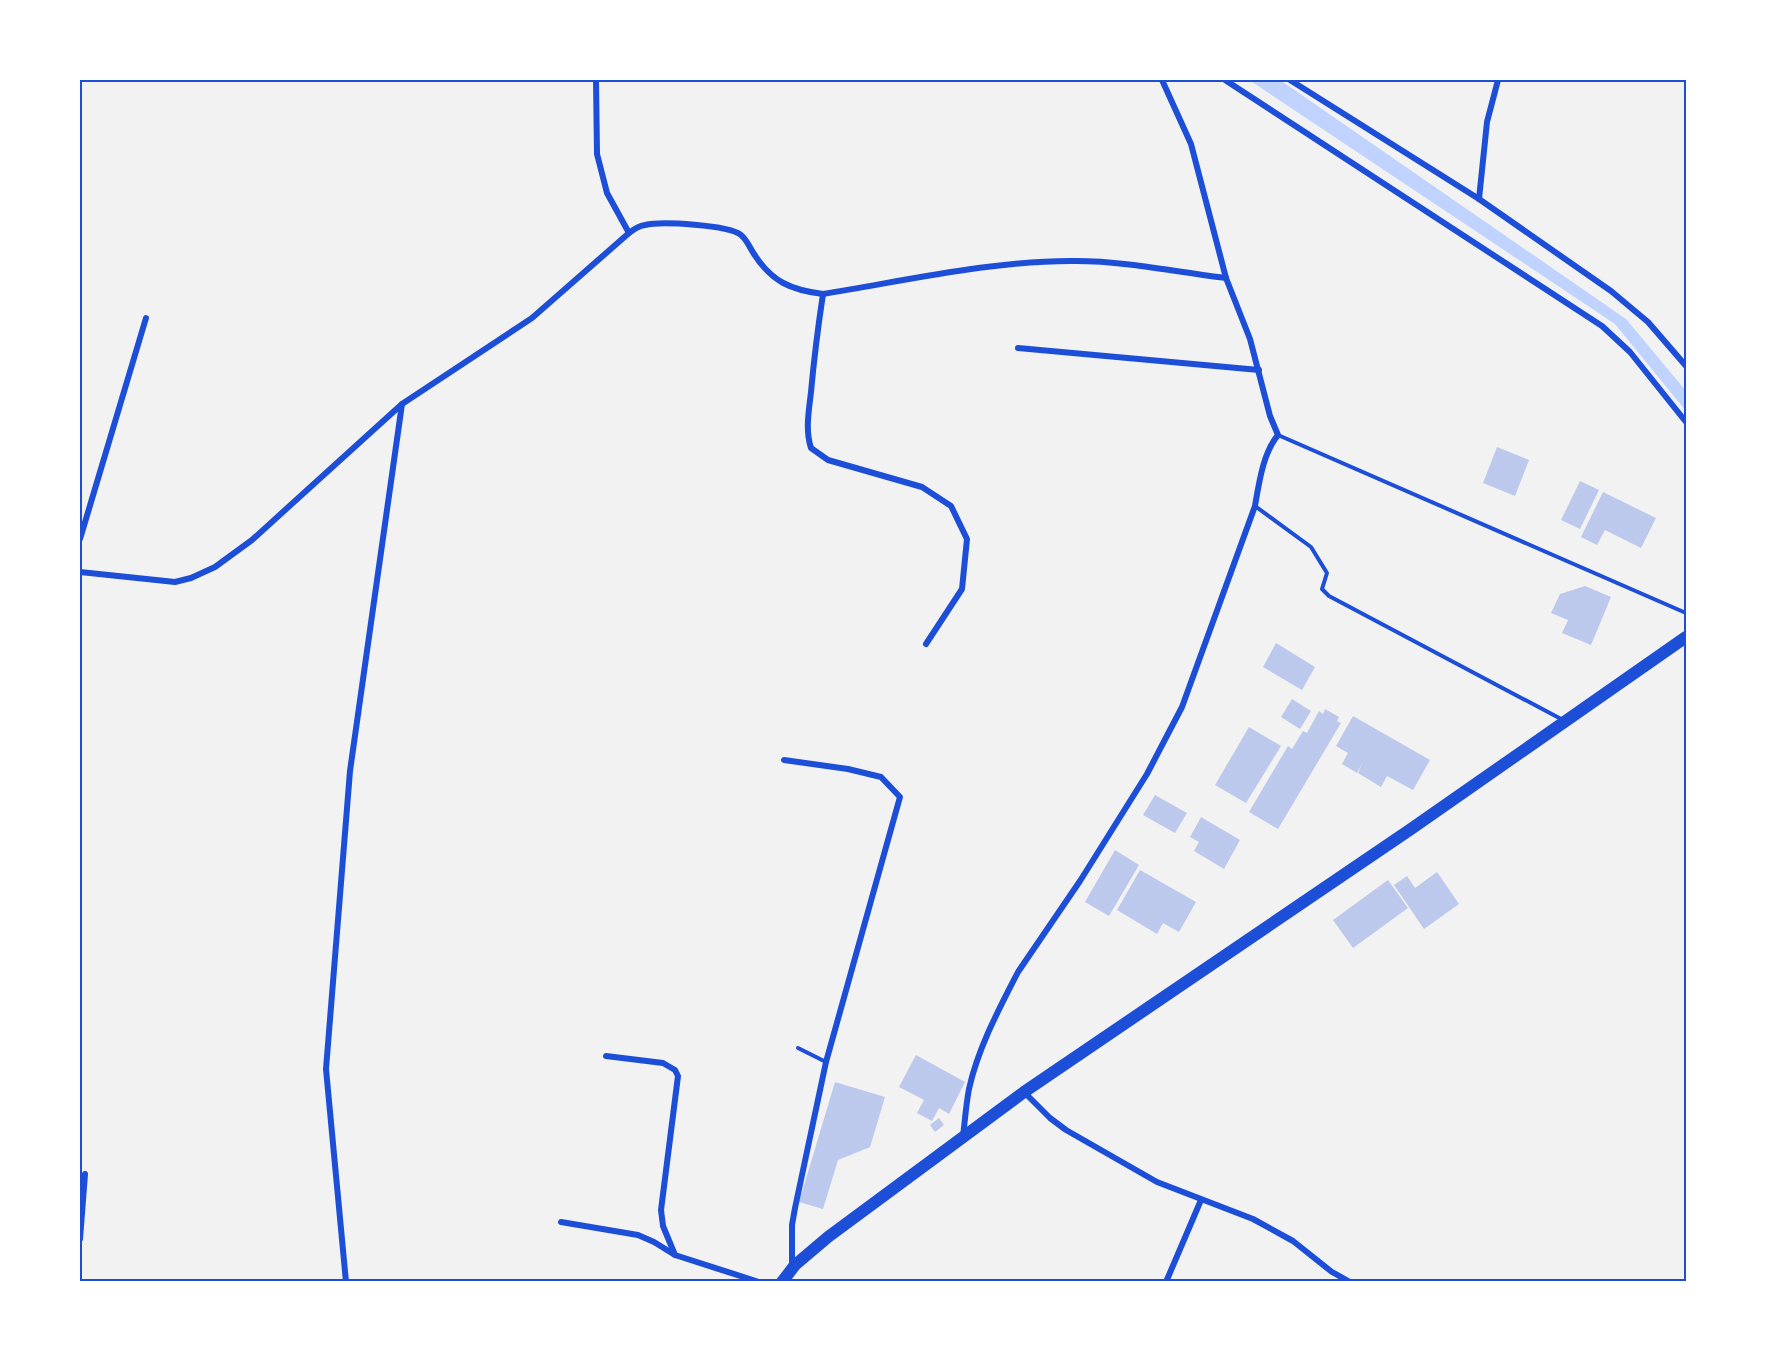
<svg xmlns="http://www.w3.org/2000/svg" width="1766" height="1361" font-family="Raleway,sans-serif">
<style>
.water{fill:#bfd3fe}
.building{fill:#bdc9ec}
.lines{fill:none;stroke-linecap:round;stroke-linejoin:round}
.service{stroke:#1d4ed8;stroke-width:4}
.minor{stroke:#1d4ed8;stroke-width:6}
.primary{stroke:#1d4ed8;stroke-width:12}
.neatline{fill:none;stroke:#1d4ed8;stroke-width:2}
</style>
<rect width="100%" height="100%" fill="#f2f2f2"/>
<path class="water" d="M1249 80H1280L1626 319 1686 391V411L1615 324Z"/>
<g class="building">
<path d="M1497 447 1529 460 1515 496 1483 483Z"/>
<path d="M1580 481 1599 490 1580 529 1561 520Z"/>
<path d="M1603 492 1656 518 1641 548 1605 530 1597 545 1581 537Z"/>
<path d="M1585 586 1611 597 1591 645 1562 633 1568 620 1551 613 1560 594Z"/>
<path d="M1276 643 1315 667 1302 690 1263 667Z"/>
<path d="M1292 699 1311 711 1300 729 1281 717Z"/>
<path d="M1325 709 1339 717 1337 721 1341 723 1278 829 1249 812 1288 746 1292 749 1303 731 1307 733 1319 711 1323 714Z"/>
<path d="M1353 716 1430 760 1413 790 1387 776 1381 787 1358 773 1363 762 1357 773 1342 764 1348 753 1336 746Z"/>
<path d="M1249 727 1281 746 1246 803 1215 785Z"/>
<path d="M1155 795 1187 813 1175 833 1143 815Z"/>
<path d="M1201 817 1240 840 1224 869 1194 851 1199 842 1190 837Z"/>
<path d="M1115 850 1139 865 1109 916 1085 902Z"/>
<path d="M1140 870 1196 902 1179 932 1163 923 1157 934 1117 910Z"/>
<path d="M1437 872 1459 904 1424 929 1394 885 1407 876 1415 888Z"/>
<path d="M1388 880 1408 908 1353 948 1333 920Z"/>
<path d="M916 1055 965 1082 949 1114 939 1108 932 1121 917 1113 924 1100 899 1087Z"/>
<path d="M835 1082 885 1097 870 1147 838 1160 823 1209 799 1202Z"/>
<path d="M939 1118 944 1125 935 1132 930 1125Z"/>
</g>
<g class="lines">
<g class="service">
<path d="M1278 435 1686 613"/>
<path d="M1255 506 1311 547 1327 573 1322 589 1329 596 1563 720"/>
<path d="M798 1048 826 1062"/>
</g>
<g class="minor">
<path d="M596 80 597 154 607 193 629 233"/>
<path d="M1225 80 1602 326 1630 352 1686 422"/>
<path d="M1290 80 1479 199 1611 291 1648 322 1686 366"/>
<path d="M1479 199 1487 122 1498 80"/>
<path d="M823 294C818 327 814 359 811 392 809 410 805 430 811 448L828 460 922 487 951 506 967 539 962 589 926 644"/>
<path d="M1018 348 1259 370"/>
<path d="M80 539 146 318"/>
<path d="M80 572 175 582 191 578 215 567 252 540 402 404 532 318 629 233C634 229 638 226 645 225 661 221 729 225 741 235 747 240 750 248 754 254 772 282 791 290 823 294 904 281 995 260 1076 261 1124 261 1178 272 1226 278"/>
<path d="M784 760 848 769 881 777 900 797 826 1062 795 1208 792 1225V1266"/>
<path d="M606 1056 663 1063 675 1070 678 1076 661 1210 663 1226 675 1255 759 1282"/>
<path d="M1024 1092 1050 1118 1066 1130 1157 1182 1253 1219 1293 1241 1332 1272 1350 1282"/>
<path d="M963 1136C965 1121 966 1104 969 1089 978 1048 999 1009 1018 972L1080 881 1147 774 1182 707 1255 506C1259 483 1263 453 1278 435L1270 416 1250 339 1226 278 1191 144 1162 80"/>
<path d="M561 1222 638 1235 654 1242 675 1255"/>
<path d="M80 1239 85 1174"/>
<path d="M346 1282 326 1069 350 771 402 404"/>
<path d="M1166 1282 1201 1200"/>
</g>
<path class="primary" d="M782 1282 795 1265 828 1237 1024 1092 1411 829 1686 637"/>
</g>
<rect width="1766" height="1361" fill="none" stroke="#ffffff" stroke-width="162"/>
<rect x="81" y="81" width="1604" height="1199" class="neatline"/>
</svg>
